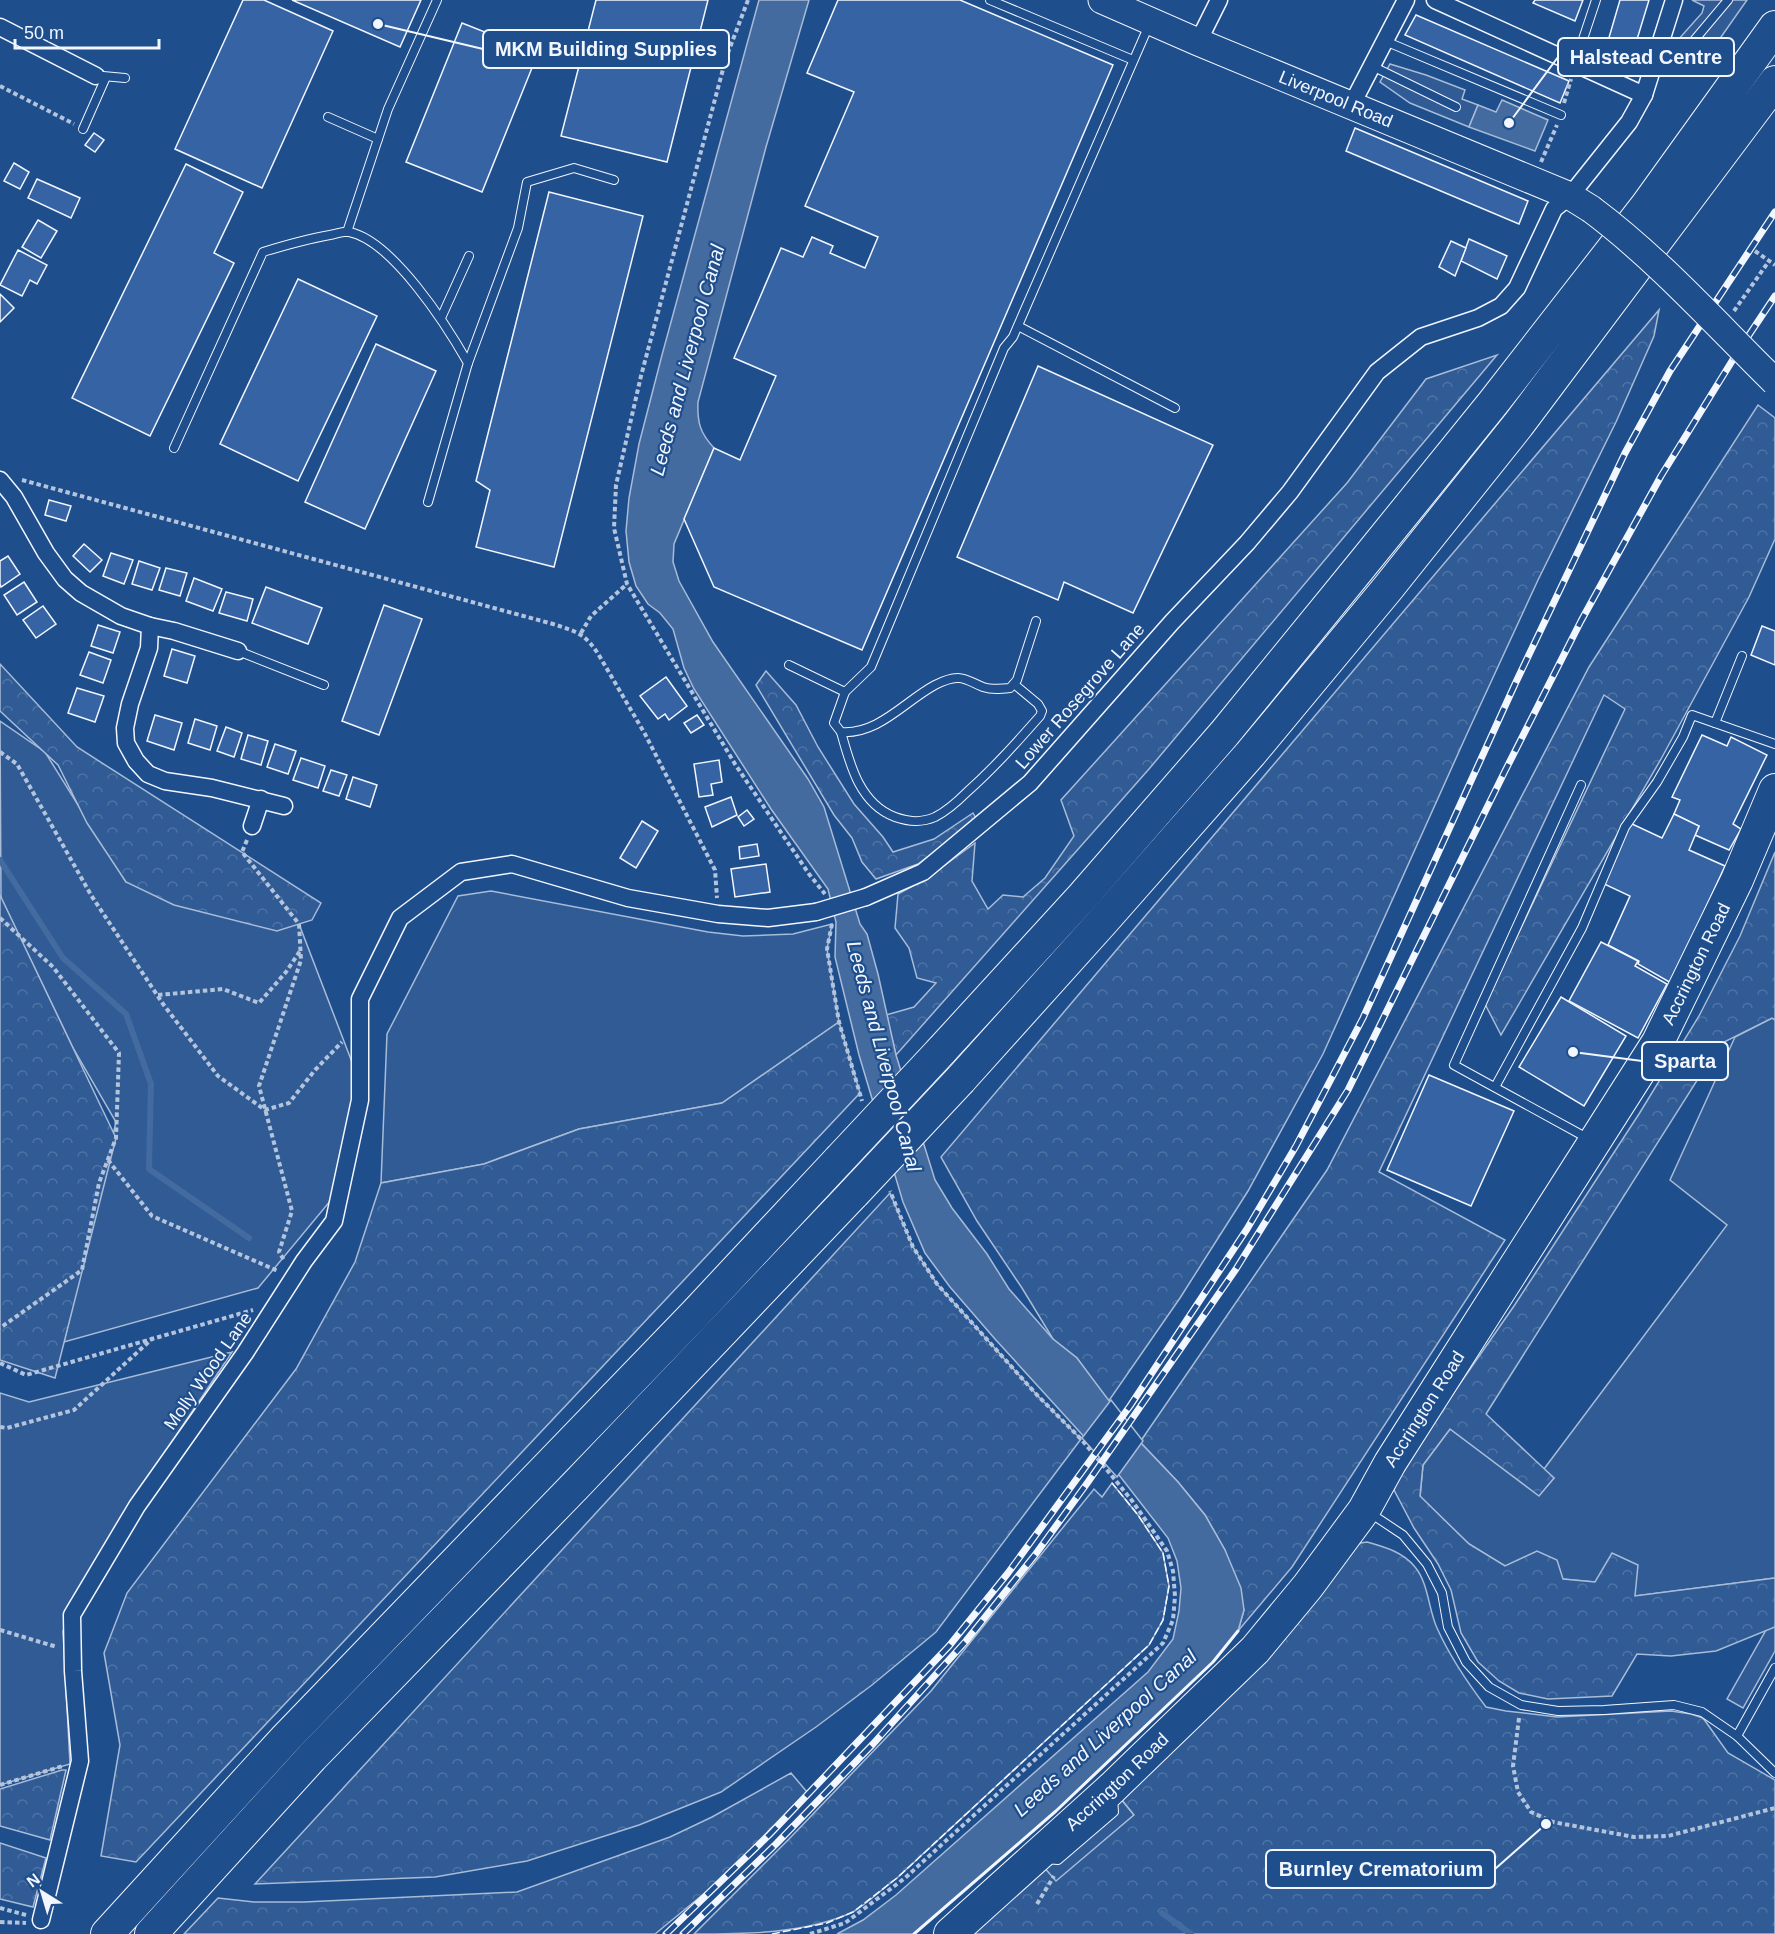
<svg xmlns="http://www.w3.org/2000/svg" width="1775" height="1934" font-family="Helvetica,sans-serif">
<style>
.built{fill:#305b95;stroke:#a8bbd7;stroke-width:1.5}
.forest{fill:url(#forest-crowns);stroke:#a8bbd7;stroke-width:1.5}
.water{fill:#446ba0;stroke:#a8bbd7;stroke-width:1.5}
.pier{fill:#1f4e8c;stroke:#a8bbd7;stroke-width:1.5}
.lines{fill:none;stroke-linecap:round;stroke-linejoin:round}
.stream{stroke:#446ba0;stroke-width:6}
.building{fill:#3563a3;stroke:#f2f6ff;stroke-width:1.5}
.lane-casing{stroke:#f2f6ff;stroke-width:10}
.street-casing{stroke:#f2f6ff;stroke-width:19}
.primary-casing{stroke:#f2f6ff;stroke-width:29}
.highway-casing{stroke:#f2f6ff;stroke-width:34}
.path{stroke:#b3c4dc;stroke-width:4;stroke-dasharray:4.5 3;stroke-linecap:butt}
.lane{stroke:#1f4e8c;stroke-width:8}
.street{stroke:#1f4e8c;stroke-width:16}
.primary{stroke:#1f4e8c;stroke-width:27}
.highway{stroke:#1f4e8c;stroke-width:32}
.rail-casing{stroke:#f2f6ff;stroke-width:7}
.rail{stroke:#1f4e8c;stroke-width:4.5;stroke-dasharray:14;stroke-linecap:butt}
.street-bridge-casing{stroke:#f2f6ff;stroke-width:19;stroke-linecap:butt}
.primary-bridge-casing{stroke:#f2f6ff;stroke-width:29;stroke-linecap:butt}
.highway-bridge-casing{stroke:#f2f6ff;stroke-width:34;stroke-linecap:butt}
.street-bridge{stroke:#1f4e8c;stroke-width:16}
.primary-bridge{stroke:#1f4e8c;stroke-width:27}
.highway-bridge{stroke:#1f4e8c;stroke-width:32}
.fence{stroke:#f2f6ff;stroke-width:1.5;stroke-dasharray:8 3;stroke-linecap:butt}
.wall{stroke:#f2f6ff;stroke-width:3}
.labels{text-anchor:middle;stroke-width:4.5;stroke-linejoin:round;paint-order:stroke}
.street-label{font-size:18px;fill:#f2f6ff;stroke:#1f4e8c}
.water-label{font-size:20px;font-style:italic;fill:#f2f6ff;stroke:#1f4e8c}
.leader{fill:none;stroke:#f2f6ff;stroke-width:2}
.callout-dot{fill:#f2f6ff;stroke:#1f4e8c;stroke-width:2}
.callout{fill:#1f4e8c;stroke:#f2f6ff;stroke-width:2}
.callout-label{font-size:20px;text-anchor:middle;font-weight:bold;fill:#f2f6ff}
</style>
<defs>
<pattern id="forest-crowns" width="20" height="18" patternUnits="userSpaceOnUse" patternTransform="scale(1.5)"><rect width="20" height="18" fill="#305b95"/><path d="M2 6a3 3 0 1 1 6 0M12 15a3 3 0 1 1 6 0" fill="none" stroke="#4e73a5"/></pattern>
</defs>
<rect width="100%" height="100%" fill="#1f4e8c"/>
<g class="built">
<path d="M1692 0H1747L1695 74 1680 60 1676 50 1677 41 1702 13 1704 6Z"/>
<path d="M1390 64 1426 75 1465 90 1462 99 1478 105 1469 127 1410 103 1380 82Z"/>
<path d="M0 721 45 752 126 882 299 924 360 1083 341 1188 258 1288 64 1342 116 1122 73 1048 1 898Z"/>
<path d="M491 891 708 932 743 936 793 934 832 924 827 949 839 1022 722 1103 579 1129 484 1164 381 1183 387 1034 458 896Z"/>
<path d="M1772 1018 1775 1020V1578L1635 1596 1595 1582 1562 1579 1505 1566 1469 1544 1420 1497 1423 1465 1450 1429 1539 1495 1554 1478 1544 1469 1727 1225 1670 1180 1735 1037Z"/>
<path d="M232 1352 119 1521 63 1631 70 1764 0 1785V1393L29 1402Z"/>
<path d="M1770 1623 1775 1625V1651L1743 1708 1727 1699Z"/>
<path d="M1112 1788 1134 1815 1056 1882 1036 1858Z"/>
</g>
<g class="forest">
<path d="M1659 310 1654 336 1616 422 1538 580 1466 736 1323 1054 1248 1191 1180 1298 1108 1402 1077 1358 1053 1339 1022 1288 977 1221 941 1157Z"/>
<path d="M1497 355 1149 769 896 1055 886 1015 914 1007 936 983 917 978 909 948 895 928 898 894 927 878 975 843 972 881 988 909 1003 895 1023 897 1045 878 1074 836 1061 800 1347 483 1426 379Z"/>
<path d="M1758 405 1775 418V539L1749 597 1661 759 1501 1035 1485 1004 1625 709 1604 695 1379 1172 1505 1240 1292 1567 1238 1631 1244 1610 1225 1550 1205 1515 1178 1482 1140 1442 1327 1170 1589 667Z"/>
<path d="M0 664 77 747 321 903 312 920 277 931 174 905 126 882 87 823 58 765 0 711Z"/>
<path d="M766 671 796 705 818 747 854 804 883 837 893 852 934 839 973 813 977 820 918 864 876 879 862 862 852 838 834 815 756 685Z"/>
<path d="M1775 852V1020L1772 1018 1720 1044 1486 1414 1554 1478 1539 1496 1450 1429 1423 1465 1420 1496 1469 1544 1505 1566 1537 1551 1557 1560 1563 1579 1595 1582 1612 1553 1638 1565 1635 1596 1775 1578V1627L1716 1651 1671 1656 1637 1654 1612 1696 1548 1699 1519 1693 1499 1681 1478 1662 1461 1633 1451 1590 1438 1564 1414 1528 1394 1490 1404 1464 1514 1306 1639 1114 1699 1016 1740 936Z"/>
<path d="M0 895 116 1138 55 1378 0 1360Z"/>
<path d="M839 1022 860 1093 136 1862 101 1856 120 1745 104 1653 127 1593 296 1369 355 1262 381 1183 484 1164 579 1129 722 1103Z"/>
<path d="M890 1193 913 1247 937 1284 1037 1395 1081 1439 936 1632 872 1685 816 1727 721 1792 639 1825 527 1861 435 1877 255 1884Z"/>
<path d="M1112 1483 1138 1515 1163 1553 1169 1586 1163 1620 1149 1645 897 1878C882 1889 868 1903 853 1912 805 1934 746 1934 694 1934L790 1838 931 1691 1094 1489 1102 1497Z"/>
<path d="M1367 1542C1385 1547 1403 1552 1415 1567 1428 1582 1429 1611 1437 1628 1450 1657 1467 1682 1486 1707L1506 1711 1557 1717 1671 1711 1691 1714 1703 1718 1728 1753 1775 1780V1934H965L1042 1865 1056 1881 1134 1815 1118 1795 1348 1545Z"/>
<path d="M62 1770H66L50 1840 0 1826V1789Z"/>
<path d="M791 1773 807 1792 717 1883 655 1934H184L218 1898 254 1902H304L517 1892 670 1837 712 1817Z"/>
<path d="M0 1843 46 1858 33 1907 0 1899Z"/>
</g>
<g class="water">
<path d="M759 0H809L766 147 698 402C697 422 700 433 714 448L674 544 673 562 679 581 713 642 808 779 824 807 860 924 867 934 878 974 896 1055 935 1180 952 1208 987 1254 1009 1289 1053 1339 1077 1358 1140 1442 1178 1482 1205 1515 1225 1550 1241 1588 1244 1610 1238 1631 1213 1662 1056 1811 914 1934H837L863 1920 896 1895 1148 1672 1173 1639 1179 1611 1181 1588 1177 1561 1168 1538 1119 1475 995 1339 950 1287 925 1253 903 1202 859 1055 835 957 836 922 828 889 771 809 694 689 684 668 673 629 660 613 648 604 636 586 629 562 626 531 629 498 639 444 662 355Z"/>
<path d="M1502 100 1548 120 1535 151 1469 127 1478 105 1496 112Z"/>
</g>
<path class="pier" d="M1111 1400 1143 1441 1117 1477 1082 1438Z"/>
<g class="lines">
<g class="stream">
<path d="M0 860 63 958 126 1014 151 1084 149 1169 249 1238"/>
<path d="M1162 1913 1191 1934"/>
</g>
</g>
<g class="building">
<path d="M243 0H264L333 31 262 188 175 149Z"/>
<path d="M292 0H421L400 47Z"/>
<path d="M596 0H708L667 162 561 136Z"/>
<path d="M838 0H960L1113 65 862 650 714 587 684 519 714 448 740 460 776 376 734 358 781 248 803 257 812 237 833 246 830 253 865 268 878 237 805 206 854 92 807 73Z"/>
<path d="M1535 0H1583L1575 21 1533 3Z"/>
<path d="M1620 0H1649L1628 69 1603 58Z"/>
<path d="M1416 15 1569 81 1560 103 1405 35Z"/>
<path d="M462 23 538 53 482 192 406 162Z"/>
<path d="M1355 128 1528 201 1519 224 1346 151Z"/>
<path d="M94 133 104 140 95 152 85 145Z"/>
<path d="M14 163 29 172 20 189 4 181Z"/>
<path d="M186 164 243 192 214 253 234 263 150 436 72 398Z"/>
<path d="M37 179 80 198 71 218 28 198Z"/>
<path d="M549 192 643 216 554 567 476 547 490 490 476 481Z"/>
<path d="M38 220 57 231 41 258 22 247Z"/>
<path d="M1469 239 1507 256 1497 279 1461 261Z"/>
<path d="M1451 241 1466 248 1455 276 1439 267Z"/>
<path d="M18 250 47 265 37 284 30 280 22 296 0 285Z"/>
<path d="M298 279 377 316 298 481 220 444Z"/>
<path d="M0 294 14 308 0 322Z"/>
<path d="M376 344 436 371 365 529 305 502Z"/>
<path d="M1038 366 1213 445 1133 613 1064 582 1058 600 957 557Z"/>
<path d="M49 500 71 506 66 521 45 515Z"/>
<path d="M84 544 102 560 90 572 73 556Z"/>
<path d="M111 553 133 560 124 584 103 576Z"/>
<path d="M8 556 20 574 1 587 0 584V561Z"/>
<path d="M139 561 160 568 152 590 132 584Z"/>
<path d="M166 568 187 573 180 596 159 590Z"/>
<path d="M194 578 222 589 213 611 186 601Z"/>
<path d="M24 582 37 602 17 615 4 595Z"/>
<path d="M266 587 322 608 308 644 252 623Z"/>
<path d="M226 592 253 599 247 621 219 613Z"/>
<path d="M384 605 422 619 379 735 342 721Z"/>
<path d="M43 606 56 624 36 638 23 620Z"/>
<path d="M98 625 120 632 113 653 91 646Z"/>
<path d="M1762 626 1775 631V665L1751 655Z"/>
<path d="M172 649 195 656 187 683 164 676Z"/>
<path d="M89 652 111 660 103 683 80 675Z"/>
<path d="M666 677 687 706 669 720 665 714 658 719 640 696Z"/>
<path d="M77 688 104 696 95 722 68 713Z"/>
<path d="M155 715 182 723 174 750 147 741Z"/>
<path d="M697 715 704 725 691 733 684 723Z"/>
<path d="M195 719 217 726 210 750 188 743Z"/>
<path d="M226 727 242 733 234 757 217 751Z"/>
<path d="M248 735 268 741 261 765 241 759Z"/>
<path d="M1702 735 1727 746 1731 737 1767 755 1733 824 1741 829 1729 850 1695 835 1699 826 1674 814 1680 800 1672 797Z"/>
<path d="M275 744 296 751 288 774 267 767Z"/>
<path d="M301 758 325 766 318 788 293 780Z"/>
<path d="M719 760 722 782 711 784 713 795 699 797 694 764Z"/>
<path d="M331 770 347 775 339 796 323 791Z"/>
<path d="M353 777 377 785 370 807 346 799Z"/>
<path d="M731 797 737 815 712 827 705 807Z"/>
<path d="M747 810 754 819 744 826 738 817Z"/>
<path d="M1674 814 1699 826 1689 850 1725 866 1671 983 1638 964 1639 961 1608 945 1630 896 1602 883 1630 823 1662 838Z"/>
<path d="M642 821 658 831 636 868 620 858Z"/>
<path d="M757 844 759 856 740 859 739 847Z"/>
<path d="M766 864 770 892 735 897 731 869Z"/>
<path d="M1601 942 1638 961 1635 966 1667 984 1638 1038 1569 1001Z"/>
<path d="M1561 997 1626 1036 1584 1106 1519 1067Z"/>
<path d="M1429 1075 1514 1111 1471 1206 1387 1170Z"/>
</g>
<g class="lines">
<g class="lane-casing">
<g id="lane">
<path d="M990 0 1133 60"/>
<path d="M1385 41 1561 115"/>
<path d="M1691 44 1728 0"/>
<path d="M1575 63 1596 0"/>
<path d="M1372 66 1456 107"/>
<path d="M103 76 125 78"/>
<path d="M328 117 378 139"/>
<path d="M83 129 106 77"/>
<path d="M347 232 388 109 437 0"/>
<path d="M441 318 469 256"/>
<path d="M1018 326 1175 408"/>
<path d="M468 363 518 228 527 182 574 168 614 180"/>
<path d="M174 448 263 252C286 245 307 239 330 235 336 234 343 231 349 232 392 240 447 326 468 363L428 502"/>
<path d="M238 651 324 685"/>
<path d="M789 665 845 692 871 667 1004 348 1013 337 1149 25"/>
<path d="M845 692 834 723 841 732C878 735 905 701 935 685 941 682 950 678 957 678 965 677 975 684 983 687 992 690 1001 689 1010 688L1017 680 1036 621"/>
<path d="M1715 723 1742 656"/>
<path d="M841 732C850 765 860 804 895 817 909 822 921 823 935 817 947 811 958 801 967 792 994 768 1017 742 1040 716L1042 711 1038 704 1014 684"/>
<path d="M1581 785 1454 1065 1589 1139"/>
<path d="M1495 1087 1582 928 1625 827 1657 782 1683 737 1692 715 1775 744"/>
<path d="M1370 1513 1403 1535 1427 1564 1442 1593 1448 1627 1466 1662 1489 1687 1521 1705 1558 1711 1604 1710 1674 1705 1702 1712 1737 1736 1775 1773"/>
<path d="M1737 1736 1775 1668"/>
<path d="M1045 1859 1058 1860 1114 1812 1113 1798"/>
</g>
</g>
<g class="street-casing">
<g id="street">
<path d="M1435 0 1644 95"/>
<path d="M0 27 96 76"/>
<path d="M1198 42 1219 0"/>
<path d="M1351 106 1406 0"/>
<path d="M0 480 14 497 46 553 65 579 81 593 121 616 150 626 174 631 238 651"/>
<path d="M150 626 149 648 130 704 125 728 126 743 136 761 148 774 165 781 212 788 284 806"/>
<path d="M252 826 261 799"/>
<path d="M866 897 923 872 1030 783 1172 622 1247 543 1290 492 1377 372 1421 337 1478 318 1501 306 1517 288 1554 209 1570 196 1629 122 1644 95 1674 0"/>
<path d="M41 1920 80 1761 73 1671 72 1615 137 1506 245 1353 304 1261 334 1221 360 1100V999L400 918 461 872 512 864 628 898 718 914 768 918 816 912"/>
</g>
</g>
<g class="primary-casing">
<g id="primary">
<path id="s1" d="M1102 0 1198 42 1570 196 1591 209"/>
</g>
</g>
<g class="highway-casing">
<g id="highway">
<path d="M941 1051 1083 896 1224 734 1361 566 1493 403 1647 205 1775 27"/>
<path d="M961 1079 1104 920 1251 753 1388 588 1518 425 1775 82"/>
<path d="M107 1934 286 1738 696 1313 839 1160"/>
<path d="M151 1934 312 1757 577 1484 854 1193"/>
<path id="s2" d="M950 1934 1112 1788 1255 1650 1308 1586 1364 1510 1390 1463 1658 1042 1737 880 1775 790"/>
</g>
</g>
<g class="path">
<path d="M748 0 726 58 641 376 616 485 614 528 627 584 735 764 809 874 825 894"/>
<path d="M0 86 74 124"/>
<path d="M1564 103 1571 79"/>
<path d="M1541 162 1557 125"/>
<path d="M1755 251 1775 265"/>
<path d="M1734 311 1769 261"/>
<path d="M22 480 553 624C578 632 586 634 600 657L645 734 715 870 717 898"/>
<path d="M581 633 591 616 627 584"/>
<path d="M0 752 17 764 91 895 163 1004 218 1076 265 1110 289 1103 315 1070 342 1042"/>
<path d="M247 840 242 852 299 924 301 960 259 1086 292 1211 279 1252 284 1260"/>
<path d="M0 918 53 967 119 1053 116 1138 99 1183 82 1270 0 1328"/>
<path d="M832 924 827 949 839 1022 862 1101"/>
<path d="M158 995 223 989 259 1003 286 972 300 951"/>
<path d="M108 1160 152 1216 278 1271"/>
<path d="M0 1363 26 1375 253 1310"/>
<path d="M0 1427 7 1428 74 1410 153 1338"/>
<path d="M0 1630 57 1647"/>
<path d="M1519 1718 1513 1766 1518 1792 1531 1812 1553 1822 1634 1837 1668 1836 1775 1808"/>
<path d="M0 1785 63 1766"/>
<path d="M1037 1904 1054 1876"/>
<path d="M0 1908 26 1915"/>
<path d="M0 1922 26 1923"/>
<path d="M810 1934 845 1923 905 1878 1163 1643 1173 1620 1175 1596 1173 1571 1167 1551 1133 1502 1112 1476 1081 1439 1037 1395 937 1284 913 1247 890 1191"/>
</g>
<use href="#lane" class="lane"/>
<use href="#street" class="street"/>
<use href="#primary" class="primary"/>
<use href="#highway" class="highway"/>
<g class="rail-casing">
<g id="rail">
<path d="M666 1934 769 1835 949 1646 1008 1573 1130 1406 1247 1229 1296 1146 1363 1018 1516 682 1625 453 1670 371 1775 212"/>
<path d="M683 1934 777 1843 873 1744 966 1641 1035 1555 1088 1482 1236 1269 1348 1090 1505 771 1581 621 1661 476 1737 353 1775 296"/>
</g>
</g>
<use href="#rail" class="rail"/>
<g class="street-bridge-casing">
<path id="street-bridge" d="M816 912 866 897"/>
</g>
<g class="primary-bridge-casing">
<path id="primary-bridge" d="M1591 209C1658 259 1715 323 1775 382"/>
</g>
<g class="highway-bridge-casing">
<g id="highway-bridge">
<path d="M839 1160 941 1051"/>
<path d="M854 1193 961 1079"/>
</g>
</g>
<use href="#street-bridge" class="street-bridge"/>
<use href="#primary-bridge" class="primary-bridge"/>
<use href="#highway-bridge" class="highway-bridge"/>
<path class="fence" d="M772 1934 827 1923 853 1912 897 1878 1149 1645 1163 1620 1169 1586 1163 1553 1138 1515 1112 1483"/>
<path class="wall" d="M914 1934 1056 1811 1213 1662 1238 1631"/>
</g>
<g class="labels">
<g class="street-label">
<text dy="6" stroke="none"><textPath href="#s1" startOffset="254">Liverpool Road</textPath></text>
<text transform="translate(1080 696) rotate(-49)" y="6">Lower Rosegrove Lane</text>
<text dy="6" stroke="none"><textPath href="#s2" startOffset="1234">Accrington Road</textPath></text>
<text transform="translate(208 1371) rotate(-55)" y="6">Molly Wood Lane</text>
<text dy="6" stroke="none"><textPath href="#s2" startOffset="712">Accrington Road</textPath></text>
<text dy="6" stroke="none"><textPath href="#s2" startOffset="226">Accrington Road</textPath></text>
</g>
<g class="water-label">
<text transform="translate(687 360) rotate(-75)" y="7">Leeds and Liverpool Canal</text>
<text transform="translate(884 1056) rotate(75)" y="7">Leeds and Liverpool Canal</text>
<text transform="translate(1105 1733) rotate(-42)" y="7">Leeds and Liverpool Canal</text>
</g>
</g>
<path class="leader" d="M378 24L483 49M1509 123L1558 57M1573 1052L1642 1061M1546 1824L1495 1869"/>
<g class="callout-dot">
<circle cx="378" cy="24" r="6"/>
<circle cx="1509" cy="123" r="6"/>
<circle cx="1573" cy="1052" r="6"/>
<circle cx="1546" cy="1824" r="6"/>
</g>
<g class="callout">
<rect x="483" y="30" width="246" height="38" rx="6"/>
<rect x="1558" y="38" width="176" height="38" rx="6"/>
<rect x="1642" y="1042" width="86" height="38" rx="6"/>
<rect x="1266" y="1850" width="229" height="38" rx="6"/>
</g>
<g class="callout-label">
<text x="606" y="56">MKM Building Supplies</text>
<text x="1646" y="64">Halstead Centre</text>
<text x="1685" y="1068">Sparta</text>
<text x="1381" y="1876">Burnley Crematorium</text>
</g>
<g transform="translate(42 1892) rotate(323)" stroke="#1f4e8c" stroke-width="4.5" paint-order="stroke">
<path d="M0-4.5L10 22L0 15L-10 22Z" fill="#f2f6ff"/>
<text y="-9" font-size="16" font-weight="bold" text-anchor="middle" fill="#f2f6ff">N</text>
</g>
<path d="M15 39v9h144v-9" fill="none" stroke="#f2f6ff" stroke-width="3"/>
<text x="24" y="39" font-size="18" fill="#f2f6ff" stroke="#1f4e8c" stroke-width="4.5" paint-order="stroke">50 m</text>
</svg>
